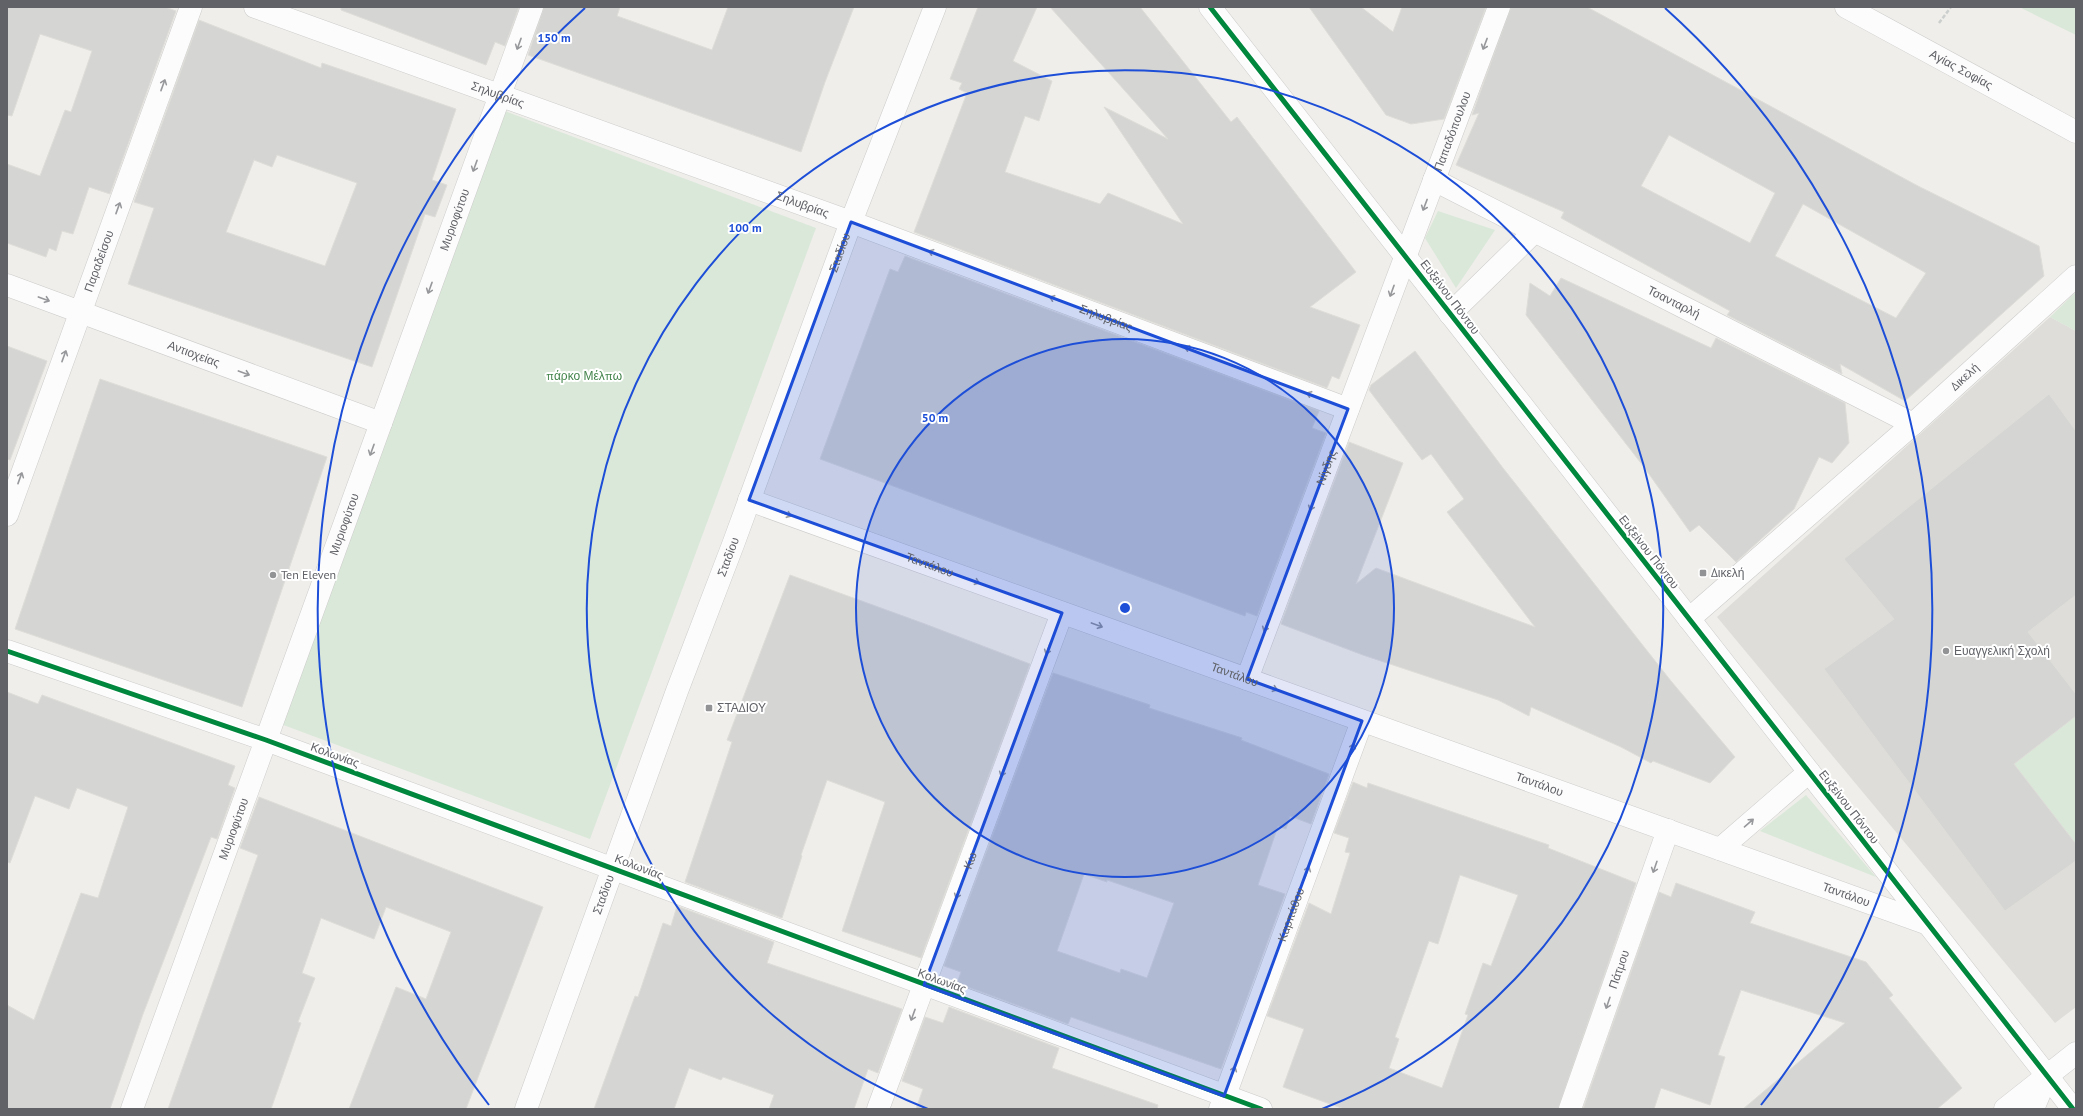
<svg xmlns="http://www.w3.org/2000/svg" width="2083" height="1116" font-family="'PT Sans',sans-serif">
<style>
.education{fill:#deddd9}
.green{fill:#dae8d9}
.building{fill:#d5d5d3;stroke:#deddd9;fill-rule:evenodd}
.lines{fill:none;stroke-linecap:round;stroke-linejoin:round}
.minor-casing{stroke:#cccccb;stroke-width:23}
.path{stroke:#cbcfcd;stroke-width:2.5;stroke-dasharray:4 2;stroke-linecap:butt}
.minor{stroke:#fdfcfc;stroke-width:22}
.cycleway-casing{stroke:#fff;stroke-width:8}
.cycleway{stroke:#00873e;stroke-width:5}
.oneway{stroke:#97989b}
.marked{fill:#1d4ed8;fill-opacity:0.2;stroke:#1d4ed8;stroke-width:3;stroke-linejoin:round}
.ring{fill:none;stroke:#1d4ed8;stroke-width:2}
.poi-dot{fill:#929395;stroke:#fff;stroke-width:1.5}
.labels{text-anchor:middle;stroke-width:4;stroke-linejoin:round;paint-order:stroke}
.street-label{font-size:12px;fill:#606267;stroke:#fff}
.park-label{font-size:12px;fill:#42844b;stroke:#fff}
.poi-label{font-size:12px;fill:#606267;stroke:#fff;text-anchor:start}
.centre{fill:#1d4ed8;stroke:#fff;stroke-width:2}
.ring-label{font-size:12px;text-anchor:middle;font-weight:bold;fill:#1d4ed8;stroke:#fff;stroke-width:4;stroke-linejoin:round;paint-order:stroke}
</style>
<rect width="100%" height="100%" fill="#efeeea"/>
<path class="education" d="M2050 317 2076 331V1007L2055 1023 1717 617Z"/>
<g class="green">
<path d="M2019 7H2076V35Z"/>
<path d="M505 111 816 228 590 839 278 723Z"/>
<path d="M1438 211 1495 230 1456 288 1425 238Z"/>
<path d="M2076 292V331L2050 317Z"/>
<path d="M2076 716V844L2014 764Z"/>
<path d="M1806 795 1876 877 1760 831Z"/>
</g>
<g class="building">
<path d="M7 7H165L176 11 110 194 89 187 73 234 62 231 56 251 49 248 46 257 7 243V164L40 176 65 110 71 112 92 51 40 34 12 116 7 115Z"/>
<path d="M341 7H519L505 46 495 42 486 65 341 10Z"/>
<path d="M544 7H620L617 16 712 50 728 7H854L825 82 801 152 528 55Z"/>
<path d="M978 7H1037L1013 61 1052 81 1039 121 1025 116 1005 172 1100 204 1108 193 1183 224 1104 107 1168 139 1050 7H1140L1231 122 1237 117 1356 272 1310 307 1360 325 1339 379 1332 376 1327 388 914 232 967 93 959 89 962 83 950 79Z"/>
<path d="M1309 7H1361L1393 32 1402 7H1486L1444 119 1411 124 1386 115Z"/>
<path d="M1511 7H1587L1918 186 2039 246 2044 276 1905 401 1840 364 1842 374 1727 315 1730 311 1561 218 1564 212 1456 165 1479 113 1472 115ZM1669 135 1775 193 1750 243 1641 186ZM1803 204 1926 273 1896 318 1775 256Z"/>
<path d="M199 20 321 68 322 63 456 109 432 180 447 185 435 217 425 214 372 367 128 284 154 208 134 202ZM277 155 357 183 325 266 226 232 254 160 272 167Z"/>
<path d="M905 256 1319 411 1312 428 1326 433 1257 616 1246 612 1245 616 820 459 890 269 898 272Z"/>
<path d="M1561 278 1711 348 1716 338 1845 403 1849 443 1832 463 1819 457 1794 509 1736 562 1699 525 1690 532 1644 467 1526 315 1530 283 1550 296Z"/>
<path d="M7 346 47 361 10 460 7 459Z"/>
<path d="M1415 351 1503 468 1671 681 1735 757 1710 783 1653 761 1651 763 1621 747 1531 707 1529 716 1498 700 1363 655 1281 624 1349 442 1403 463 1356 584 1376 568 1535 627 1447 512 1464 499 1431 454 1422 460 1369 390 1371 385Z"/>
<path d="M100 379 327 457 242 707 15 629Z"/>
<path d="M2049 394 2076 431V595L2028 632 2076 694V716L2014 764 2076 844V861L2005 911 1824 669 1894 619 1844 559Z"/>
<path d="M790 575 925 624 1030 664 921 958 842 931 885 802 827 780 801 855 802 856 782 918 685 882 732 742 727 740Z"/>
<path d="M1053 673 1150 705 1149 708 1242 738 1241 740 1329 774 1311 824 1290 816 1286 829 1278 826 1258 885 1285 894 1221 1069 1071 1017 1068 1024 957 983 961 972 944 966ZM1084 874 1107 882V880L1174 903 1147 978 1121 969 1120 973 1057 951Z"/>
<path d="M7 692 38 704 42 695 235 766 228 785 235 788 217 839 211 837 143 1014 110 1109H7V1005L34 1020 81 893 98 898 128 807 77 788 69 809 35 796 10 863 7 862Z"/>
<path d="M1353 782 1367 788 1368 783 1549 845 1548 848 1636 883 1558 1109H1344L1283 1087 1304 1029 1267 1016 1309 903 1331 914 1350 853 1345 852 1349 838 1334 833ZM1460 875 1518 895 1491 966 1483 963 1465 1014 1468 1015 1442 1088 1389 1068 1399 1039 1395 1037 1429 941 1438 944Z"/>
<path d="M259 797 543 907 466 1109H349L396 987 426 999 451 932 386 907 374 939 321 918 302 973 315 978 298 1022 301 1023 271 1109H168L258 855 240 848Z"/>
<path d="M1676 883 1755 912 1750 923 1866 962 1893 995 1889 998 1962 1088 1937 1109H1743L1845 1023 1741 990 1718 1055 1725 1057 1710 1105 1661 1088 1654 1109H1583L1659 892 1671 897Z"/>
<path d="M677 906 774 942 767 963 902 1009 878 1073 868 1069 854 1109H769L774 1095 723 1077 721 1080 689 1068 674 1109H594L635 996 638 997 663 923 671 926Z"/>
<path d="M949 1007 1059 1048 1052 1068 1158 1105 1157 1109H916L923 1089 902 1081 925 1017 943 1023Z"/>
</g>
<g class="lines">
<g class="minor-casing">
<g id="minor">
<path id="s1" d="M255 7 851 222 1348 409"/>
<path d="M1210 7 2073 1109"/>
<path id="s2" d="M1846 7 2076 132"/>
<path id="s3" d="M1434 180 1913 424"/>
<path id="s4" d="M7 285 381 423"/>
<path d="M1450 314 1534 232"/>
<path id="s5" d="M749 500 1928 924"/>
<path id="s6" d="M7 515 191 7"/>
<path id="s7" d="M1689 619 1913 424 2076 276"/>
<path d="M7 651 266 740 1261 1109"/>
<path id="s8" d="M1247 679 1499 7"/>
<path d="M1720 849 1809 772"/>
<path id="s9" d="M132 1109 532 7"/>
<path id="s10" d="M526 1109 677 691 734 542 851 222 935 7"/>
<path id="s11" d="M878 1109 1062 613"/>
<path id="s12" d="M1220 1109 1362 721"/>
<path id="s13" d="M1570 1109 1668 830"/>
<path d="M2005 1109 2076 1053"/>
<path d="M2033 1109 2046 1078"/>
</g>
</g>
<path class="path" d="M1939 23 1951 7"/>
<use href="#minor" class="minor"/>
<g class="cycleway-casing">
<g id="cycleway">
<path d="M1210 7 2073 1109"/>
<path d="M7 651 266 740 1261 1109"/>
</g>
</g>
<use href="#cycleway" class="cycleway"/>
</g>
<defs><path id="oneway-shaft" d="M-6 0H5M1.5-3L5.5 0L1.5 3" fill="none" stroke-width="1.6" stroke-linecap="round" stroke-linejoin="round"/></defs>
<g class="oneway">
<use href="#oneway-shaft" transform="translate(519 44) rotate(110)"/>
<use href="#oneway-shaft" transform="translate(1485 44) rotate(111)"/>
<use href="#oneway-shaft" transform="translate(163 85) rotate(-70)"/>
<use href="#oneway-shaft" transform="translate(475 166) rotate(110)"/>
<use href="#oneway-shaft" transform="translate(1425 205) rotate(111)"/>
<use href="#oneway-shaft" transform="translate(118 208) rotate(-70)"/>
<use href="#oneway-shaft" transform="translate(934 253) rotate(-159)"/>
<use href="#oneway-shaft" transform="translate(430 288) rotate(110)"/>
<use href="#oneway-shaft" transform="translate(1392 291) rotate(110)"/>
<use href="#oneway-shaft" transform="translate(44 299) rotate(20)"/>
<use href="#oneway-shaft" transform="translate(1055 299) rotate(-159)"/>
<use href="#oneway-shaft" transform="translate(1190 349) rotate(-159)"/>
<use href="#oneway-shaft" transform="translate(64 356) rotate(-70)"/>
<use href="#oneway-shaft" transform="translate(244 373) rotate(20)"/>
<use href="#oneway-shaft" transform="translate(1312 395) rotate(-159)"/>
<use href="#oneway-shaft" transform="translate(372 450) rotate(110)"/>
<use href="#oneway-shaft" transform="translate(20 478) rotate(-70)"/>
<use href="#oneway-shaft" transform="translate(1312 505) rotate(111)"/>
<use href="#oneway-shaft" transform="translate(786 514) rotate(20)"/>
<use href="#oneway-shaft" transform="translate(974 581) rotate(20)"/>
<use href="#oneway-shaft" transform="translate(1097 625) rotate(20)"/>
<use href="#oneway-shaft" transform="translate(1266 626) rotate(111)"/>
<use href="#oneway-shaft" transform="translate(1048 649) rotate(110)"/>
<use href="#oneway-shaft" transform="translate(1272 688) rotate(20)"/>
<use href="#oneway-shaft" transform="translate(1352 749) rotate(-70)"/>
<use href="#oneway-shaft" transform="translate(1003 771) rotate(110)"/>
<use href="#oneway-shaft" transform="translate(1749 823) rotate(-41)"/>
<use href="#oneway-shaft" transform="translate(1655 867) rotate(109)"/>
<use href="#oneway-shaft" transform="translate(1307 872) rotate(-70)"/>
<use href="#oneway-shaft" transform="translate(958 893) rotate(110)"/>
<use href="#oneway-shaft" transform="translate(1608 1003) rotate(109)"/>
<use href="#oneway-shaft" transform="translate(913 1015) rotate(110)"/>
<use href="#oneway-shaft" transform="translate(1233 1072) rotate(-70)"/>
</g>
<path class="marked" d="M851 222 1348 409 1247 679 1362 721 1224 1096 924 985 1062 613 749 500Z"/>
<circle cx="1125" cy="608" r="269" fill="#1d4ed8" fill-opacity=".12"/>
<g class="ring">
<circle cx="1125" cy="608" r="269"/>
<path d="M928 1109A538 538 0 1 1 1322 1109"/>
<path d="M489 1105A807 807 0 0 1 585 8M1665 8A807 807 0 0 1 1761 1105"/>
</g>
<g class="poi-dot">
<rect x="1699" y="569" width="8" height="8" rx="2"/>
<circle cx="273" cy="575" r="4"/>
<circle cx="1946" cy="651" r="4"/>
<rect x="705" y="704" width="8" height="8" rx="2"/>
</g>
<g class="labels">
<g class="street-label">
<text dy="4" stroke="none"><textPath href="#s2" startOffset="131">Αγίας Σοφίας</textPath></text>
<text dy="4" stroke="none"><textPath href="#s1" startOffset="258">Σηλυβρίας</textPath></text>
<text dy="4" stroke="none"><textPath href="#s8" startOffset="585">Παπαδόπουλου</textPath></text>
<text dy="4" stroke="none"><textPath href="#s1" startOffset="582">Σηλυβρίας</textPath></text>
<text dy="4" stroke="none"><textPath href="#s9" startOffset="946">Μυριοφύτου</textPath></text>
<text dy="4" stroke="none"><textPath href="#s10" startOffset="912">Σταδίου</textPath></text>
<text dy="4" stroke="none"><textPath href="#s6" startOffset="270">Παραδείσου</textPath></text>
<text transform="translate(1450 297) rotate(53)" y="4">Ευξείνου Πόντου</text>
<text dy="4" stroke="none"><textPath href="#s3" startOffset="269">Τσανταρλή</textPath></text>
<text dy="4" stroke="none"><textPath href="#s1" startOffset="906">Σηλυβρίας</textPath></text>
<text dy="4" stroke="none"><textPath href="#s4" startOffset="199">Αντιοχείας</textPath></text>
<text dy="4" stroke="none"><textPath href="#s7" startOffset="367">Δικελή</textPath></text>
<text dy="4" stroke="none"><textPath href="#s8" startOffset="226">Νίγδης</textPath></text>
<text dy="4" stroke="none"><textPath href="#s9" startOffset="622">Μυριοφύτου</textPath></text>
<text transform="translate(1649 552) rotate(52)" y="4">Ευξείνου Πόντου</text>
<text dy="4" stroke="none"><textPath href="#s10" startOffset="588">Σταδίου</textPath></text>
<text dy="4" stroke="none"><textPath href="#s5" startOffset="192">Ταντάλου</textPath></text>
<text dy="4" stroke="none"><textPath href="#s5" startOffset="516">Ταντάλου</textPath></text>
<text transform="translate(335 755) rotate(20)" y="4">Κολωνίας</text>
<text dy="4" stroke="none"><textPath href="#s5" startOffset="840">Ταντάλου</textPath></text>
<text transform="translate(1849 807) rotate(52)" y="4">Ευξείνου Πόντου</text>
<text dy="4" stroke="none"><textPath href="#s9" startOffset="298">Μυριοφύτου</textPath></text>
<text dy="4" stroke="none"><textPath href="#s11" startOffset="265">Κω</textPath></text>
<text transform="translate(639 867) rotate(21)" y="4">Κολωνίας</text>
<text dy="4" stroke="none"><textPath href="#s5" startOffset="1166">Ταντάλου</textPath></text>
<text dy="4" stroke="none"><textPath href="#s10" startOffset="228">Σταδίου</textPath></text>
<text dy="4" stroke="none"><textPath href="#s12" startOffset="207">Καρπάθου</textPath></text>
<text dy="4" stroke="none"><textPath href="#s13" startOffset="148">Πάτμου</textPath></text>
<text transform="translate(942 981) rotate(20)" y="4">Κολωνίας</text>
</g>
<g class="park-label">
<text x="584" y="380">πάρκο Μέλπω</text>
</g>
<g class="poi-label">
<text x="1711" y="577">Δικελή</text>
<text x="281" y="579">Ten Eleven</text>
<text x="1954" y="655">Ευαγγελική Σχολή</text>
<text x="717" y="712">ΣΤΑΔΙΟΥ</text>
</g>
</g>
<circle cx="1125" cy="608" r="6" class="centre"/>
<g class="ring-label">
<text x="554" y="42">150 m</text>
<text x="745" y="232">100 m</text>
<text x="935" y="422">50 m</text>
</g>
<rect width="2083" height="1116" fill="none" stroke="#606267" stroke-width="16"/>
</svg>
